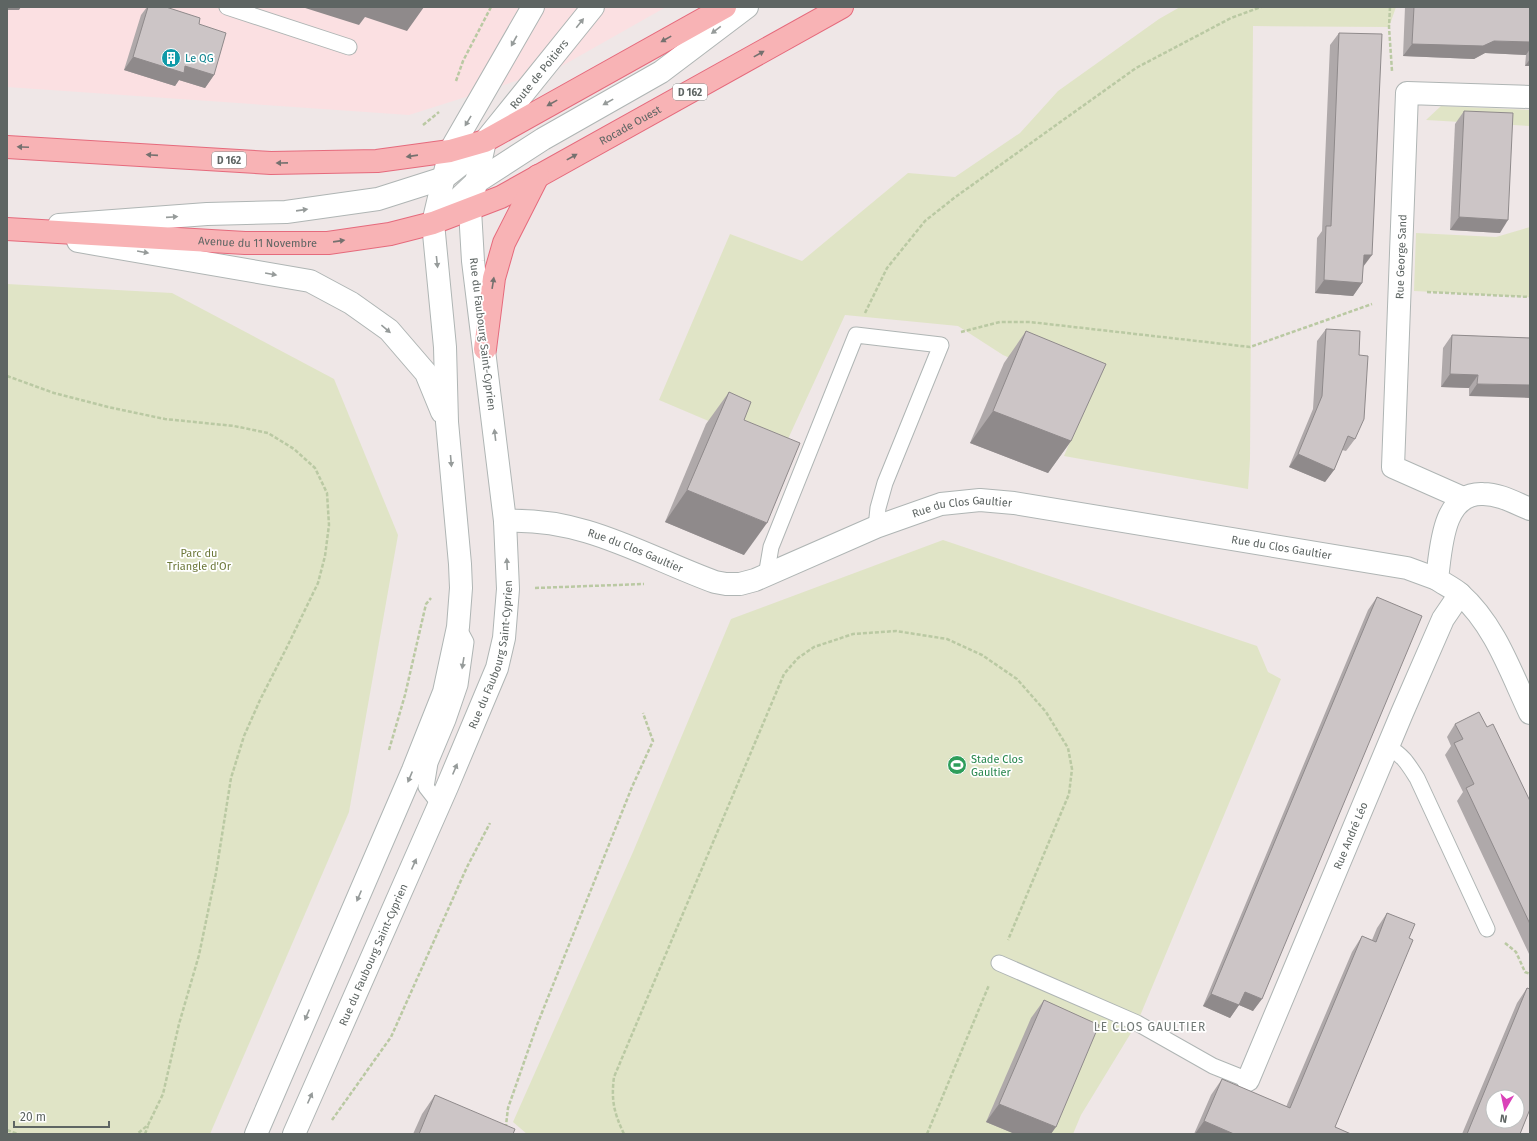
<svg xmlns="http://www.w3.org/2000/svg" width="1537" height="1141" font-family="'Fira Sans',sans-serif">
<style>
.commercial{fill:#fbe0e2}
.green{fill:#e0e4c6}
.lines{fill:none;stroke-linecap:round;stroke-linejoin:round}
.service-casing{stroke:#afb5b4;stroke-width:17}
.minor-casing{stroke:#afb5b4;stroke-width:24}
.tertiary-casing{stroke:#afb5b4;stroke-width:24}
.primary-casing{stroke:#e56a7c;stroke-width:24}
.path{stroke:#bac9a3;stroke-width:2.5;stroke-dasharray:4 2;stroke-linecap:butt}
.service{stroke:#fff;stroke-width:15}
.minor{stroke:#fff;stroke-width:22}
.tertiary{stroke:#fff;stroke-width:22}
.primary{stroke:#f8b3b5;stroke-width:22}
.wall{fill:#afa9aa}
.shaded-wall{fill:#8f8a8b}
.building{fill:#ccc5c6;stroke:#8f8a8b;fill-rule:evenodd}
.oneway{fill:#969b9a}
.oneway2{fill:#75716f}
.labels{text-anchor:middle;stroke-width:3.5;stroke-linejoin:round;paint-order:stroke}
.shield{fill:#fff;stroke:#8e9392;stroke-width:1}
.shield-label{font-size:10px;font-weight:bold;fill:#5e6563}
.culture-label{font-size:11px;fill:#0d838f;stroke:#fff;text-anchor:start}
.street-label{font-size:11px;fill:#5e6563;stroke:#fff}
.park-label{font-size:11px;fill:#6d783a;stroke:#fff}
.leisure-label{font-size:11px;fill:#27864d;stroke:#fff;text-anchor:start}
.neighbourhood-label{font-size:12px;letter-spacing:1px;fill:#6f7774;stroke:#fff}
</style>
<rect width="100%" height="100%" fill="#efe7e7"/>
<path class="commercial" d="M7 7H666L560 67 409 115 7 87Z"/>
<g class="green">
<path d="M1180 7H1396L1389 27 1253 26 1250 459 1248 489 1064 456 1090 394 1003 355 958 326 845 315 782 452 659 400 730 234 802 261 908 173 955 177 1020 133 1058 91 1159 19Z"/>
<path d="M1441 106 1530 110V126L1426 120Z"/>
<path d="M1530 227V297L1414 291 1416 233 1496 237Z"/>
<path d="M7 284 172 293 334 379 398 535 349 812 210 1134H7Z"/>
<path d="M943 540 1257 646 1268 672 1281 679 1137 1023 1081 1115 1073 1134H527L513 1122 633 852 731 619Z"/>
</g>
<g class="lines">
<g class="service-casing">
<g id="service">
<path d="M227 7 349 47"/>
<path d="M766 576 771 547 856 335 941 345 885 483 878 508 876 527"/>
<path d="M1388 747C1403 755 1408 764 1417 778L1487 929"/>
<path d="M440 805 426 787 430 763 448 720 460 685 466 642 458 627"/>
<path d="M999 963 1137 1023 1213 1066 1248 1080"/>
</g>
</g>
<g class="minor-casing">
<g id="minor">
<path id="s1" d="M1463 498 1393 467 1407 93 1530 97"/>
<path d="M1530 509C1515 503 1500 494 1483 494 1442 492 1441 550 1437 579 1444 584 1453 588 1460 594 1495 625 1511 673 1530 713"/>
<path id="s2" d="M505 521C584 517 644 556 715 582L726 584H740L755 580 876 527 941 504 980 500 1014 503 1407 568 1437 579"/>
<path id="s3" d="M1248 1080 1402 713 1443 619 1460 594"/>
</g>
</g>
<g class="tertiary-casing">
<g id="tertiary">
<path d="M433 223 475 183 543 139 661 72 747 7"/>
<path id="s4" d="M59 225 207 214 286 212 378 199 444 178 468 159 485 141 593 7"/>
<path d="M78 241 310 281 351 303 389 330 426 373 442 412"/>
<path d="M256 1134 413 770 444 692 458 627 461 588 460 564 447 422 445 347 433 223 450 151 533 7"/>
<path id="s5" d="M294 1134 447 787 497 668 504 638 508 589 505 521 473 261 470 210 485 141"/>
</g>
</g>
<g class="primary-casing">
<g id="primary">
<path d="M7 147 271 163 377 161 450 151 485 141 725 7"/>
<path id="s6" d="M7 229 245 243H328L390 234 433 223 501 197 842 7"/>
<path d="M485 349 494 278 504 243 538 176"/>
</g>
</g>
<g class="path">
<path d="M1390 7 1389 27 1392 71"/>
<path d="M456 81 463 61 491 7"/>
<path d="M423 125 439 112"/>
<path d="M1427 292 1530 297"/>
<path d="M865 313 887 268 925 221 954 198 1136 68 1231 18 1261 7"/>
<path d="M961 332 1000 322H1030L1250 347 1372 304"/>
<path d="M7 376 54 393 108 407 165 419 234 426 268 433 294 449 315 468 327 493 329 525 325 556 318 583 287 647 260 700 244 736 231 778 216 873 199 955 179 1024 163 1094 148 1125 137 1134"/>
<path d="M535 588 644 584"/>
<path d="M389 750 405 695 426 604 431 598"/>
<path d="M1505 943 1516 952 1525 972 1530 974"/>
<path d="M332 1120 391 1037 467 867 490 823"/>
<path d="M7 1130 18 1134"/>
<path d="M145 1134 148 1126"/>
<path d="M505 1134 508 1108 537 1025 632 787 653 741 643 713"/>
<path d="M624 1134C614 1113 611 1100 614 1077L784 674 798 658 814 647 853 634 896 631 947 639 982 655 1017 679 1046 712 1068 748 1072 769 1069 794 1008 940"/>
<path d="M927 1134 989 985"/>
</g>
<use href="#service" class="service"/>
<use href="#minor" class="minor"/>
<use href="#tertiary" class="tertiary"/>
<use href="#primary" class="primary"/>
</g>
<g class="wall">
<path d="M147 7H166L199 24 214 75 205 88 179 80 175 86 124 70 141 15Z"/>
<path d="M1405 7H1530V66H1525L1526 55 1485 53 1474 59 1403 56Z"/>
<path d="M1339 33 1363 267 1362 283 1353 296 1315 293 1317 238 1322 231 1330 45Z"/>
<path d="M1464 111 1500 233 1450 230 1455 124Z"/>
<path d="M1326 329 1359 355 1355 439 1346 451 1342 450 1334 470 1325 482 1289 467 1313 409 1317 341Z"/>
<path d="M1026 331 1071 441 1048 473 970 443 1004 363Z"/>
<path d="M1452 335 1530 338 1469 396V388L1441 387 1443 348Z"/>
<path d="M729 392 744 420V555L665 522 706 424Z"/>
<path d="M1377 597 1253 1011 1239 1005 1230 1018 1203 1006 1368 610Z"/>
<path d="M1455 724 1487 727 1530 801V956L1457 801 1463 792 1445 755 1451 746 1447 737Z"/>
<path d="M1387 913 1335 1127 1351 1134H1194L1211 1095 1222 1079 1286 1107 1352 952 1362 936 1372 940 1377 928Z"/>
<path d="M1530 987V1109L1520 1134H1462L1517 1003 1527 988H1529Z"/>
<path d="M1044 1000 1051 1134H1015L986 1122 1031 1018Z"/>
<path d="M435 1095 513 1134H413L422 1114Z"/>
</g>
<g class="shaded-wall">
<path d="M7 7H21L19 10H7Z"/>
<path d="M302 7H424L407 31 365 17 359 25Z"/>
<path d="M1494 41 1530 42V49L1526 55 1485 53 1474 59 1403 56 1412 44Z"/>
<path d="M133 57 185 66 214 75 205 88 179 80 175 86 124 70Z"/>
<path d="M1530 59V66H1525Z"/>
<path d="M1459 217 1508 220 1500 233 1450 230Z"/>
<path d="M1364 255H1372L1363 267Z"/>
<path d="M1324 280 1362 283 1353 296 1315 293Z"/>
<path d="M1450 374 1478 375 1469 388 1441 387Z"/>
<path d="M1477 384 1530 385V398L1469 396Z"/>
<path d="M993 411 1071 441 1048 473 970 443Z"/>
<path d="M1298 454 1334 470 1325 482 1289 467Z"/>
<path d="M687 490 767 523 744 555 665 522Z"/>
<path d="M1245 992 1262 999 1253 1011 1239 1005 1230 1018 1203 1006 1211 994Z"/>
<path d="M999 1104 1056 1127 1051 1134H1015L986 1122Z"/>
<path d="M1204 1121 1234 1134H1195Z"/>
</g>
<g class="building">
<path d="M148 7H166L200 18 199 24 226 33 214 75 185 66 184 73 133 57Z"/>
<path d="M1414 7H1530V42L1494 41 1483 46 1412 44Z"/>
<path d="M1339 33 1382 34 1372 255H1364L1362 283 1324 280 1326 226H1331Z"/>
<path d="M1464 111 1513 113 1508 220 1459 217Z"/>
<path d="M1326 329 1360 331 1359 355 1368 356 1364 419 1355 439 1348 436 1334 470 1298 454 1322 396Z"/>
<path d="M1026 331 1106 364 1071 441 993 411Z"/>
<path d="M1452 335 1530 338V385L1477 384 1478 375 1450 374Z"/>
<path d="M729 392 751 402 744 420 800 443 767 523 687 490Z"/>
<path d="M1377 597 1422 616 1262 999 1245 992 1239 1005 1211 994Z"/>
<path d="M1479 712 1487 727 1493 724 1530 801V924L1466 788 1474 784 1454 743 1463 739 1455 724Z"/>
<path d="M1387 913 1415 924 1409 938 1413 940 1335 1127 1351 1134H1234L1204 1121 1222 1079 1290 1108 1362 936 1376 942Z"/>
<path d="M1527 988 1530 989V1109L1520 1134H1467ZM1493 1097H1517V1121H1493Z"/>
<path d="M1044 1000 1099 1025 1056 1127 999 1104Z"/>
<path d="M435 1095 515 1129 513 1134H419Z"/>
</g>
<defs><path id="oneway-solid" d="M-6-.8H1V-3.2L6.5 0L1 3.2V.8H-6Z"/></defs>
<g class="oneway">
<use href="#oneway-solid" transform="translate(580 23) rotate(-51)"/>
<use href="#oneway-solid" transform="translate(716 30) rotate(143)"/>
<use href="#oneway-solid" transform="translate(514 41) rotate(119)"/>
<use href="#oneway-solid" transform="translate(608 102) rotate(151)"/>
<use href="#oneway-solid" transform="translate(468 121) rotate(121)"/>
<use href="#oneway-solid" transform="translate(302 210) rotate(-8)"/>
<use href="#oneway-solid" transform="translate(172 217) rotate(-4)"/>
<use href="#oneway-solid" transform="translate(143 252) rotate(10)"/>
<use href="#oneway-solid" transform="translate(437 262) rotate(84)"/>
<use href="#oneway-solid" transform="translate(271 274) rotate(10)"/>
<use href="#oneway-solid" transform="translate(386 329) rotate(40)"/>
<use href="#oneway-solid" transform="translate(495 435) rotate(-97)"/>
<use href="#oneway-solid" transform="translate(451 461) rotate(85)"/>
<use href="#oneway-solid" transform="translate(507 564) rotate(-93)"/>
<use href="#oneway-solid" transform="translate(463 663) rotate(99)"/>
<use href="#oneway-solid" transform="translate(455 769) rotate(-67)"/>
<use href="#oneway-solid" transform="translate(410 777) rotate(113)"/>
<use href="#oneway-solid" transform="translate(414 864) rotate(-66)"/>
<use href="#oneway-solid" transform="translate(359 896) rotate(113)"/>
<use href="#oneway-solid" transform="translate(307 1015) rotate(113)"/>
<use href="#oneway-solid" transform="translate(310 1098) rotate(-66)"/>
</g>
<g class="oneway2">
<use href="#oneway-solid" transform="translate(666 39) rotate(151)"/>
<use href="#oneway-solid" transform="translate(759 54) rotate(-29)"/>
<use href="#oneway-solid" transform="translate(552 103) rotate(151)"/>
<use href="#oneway-solid" transform="translate(23 147) rotate(-178)"/>
<use href="#oneway-solid" transform="translate(152 155) rotate(-176)"/>
<use href="#oneway-solid" transform="translate(412 156) rotate(172)"/>
<use href="#oneway-solid" transform="translate(572 157) rotate(-29)"/>
<use href="#oneway-solid" transform="translate(282 163) rotate(179)"/>
<use href="#oneway-solid" transform="translate(339 241) rotate(-8)"/>
<use href="#oneway-solid" transform="translate(493 283) rotate(-81)"/>
</g>
<defs>
<g id="building-disc" transform="scale(1)"><circle r="9.5" fill="#0f9aa8" stroke="#fff"/><path d="M-4-6H4V6H1V3H-1V6H-4ZM-2.5-4.3h1.7v1.8h-1.7ZM.8-4.3h1.7v1.8H.8ZM-2.5-1h1.7V.8h-1.7ZM.8-1h1.7V.8H.8Z" fill="#fff"/></g>
<g id="stadium-disc" transform="scale(1)"><circle r="9.5" fill="#2e9e5b" stroke="#fff"/><path d="M0-5a6.5 5 0 1 0 0 10a6.5 5 0 1 0 0-10ZM-3.5-1.8h7v3.6h-7Z" fill="#fff"/></g>
</defs>
<g fill-rule="evenodd">
<use href="#building-disc" x="171" y="58"/>
<use href="#stadium-disc" x="957" y="765"/>
</g>
<g class="labels">
<g class="shield">
<rect x="673" y="84" width="34" height="16" rx="3"/>
<rect x="212" y="152" width="34" height="16" rx="3"/>
</g>
<g class="shield-label">
<text x="690" y="96">D 162</text>
<text x="229" y="164">D 162</text>
</g>
<g class="culture-label">
<text x="185" y="62">Le QG</text>
</g>
<g class="street-label">
<text dy="4" stroke="none"><textPath href="#s4" startOffset="531">Route de Poitiers</textPath></text>
<text dy="4" stroke="none"><textPath href="#s6" startOffset="649">Rocade Ouest</textPath></text>
<text dy="4" stroke="none"><textPath href="#s6" startOffset="251">Avenue du 11 Novembre</textPath></text>
<text dy="4" stroke="none"><textPath href="#s1" startOffset="287">Rue George Sand</textPath></text>
<text transform="translate(483 334) rotate(83)" y="4">Rue du Faubourg Saint-Cyprien</text>
<text dy="4" stroke="none"><textPath href="#s2" startOffset="483">Rue du Clos Gaultier</textPath></text>
<text dy="4" stroke="none"><textPath href="#s2" startOffset="807">Rue du Clos Gaultier</textPath></text>
<text dy="4" stroke="none"><textPath href="#s2" startOffset="135">Rue du Clos Gaultier</textPath></text>
<text dy="4" stroke="none"><textPath href="#s5" startOffset="520">Rue du Faubourg Saint-Cyprien</textPath></text>
<text dy="4" stroke="none"><textPath href="#s3" startOffset="265">Rue André Léo</textPath></text>
<text dy="4" stroke="none"><textPath href="#s5" startOffset="196">Rue du Faubourg Saint-Cyprien</textPath></text>
</g>
<g class="park-label">
<text x="199" y="557">Parc du<tspan x="199" dy="13">Triangle d'Or</tspan></text>
</g>
<g class="leisure-label">
<text x="971" y="763">Stade Clos<tspan x="971" dy="13">Gaultier</tspan></text>
</g>
<g class="neighbourhood-label">
<text x="1150" y="1031">LE CLOS GAULTIER</text>
</g>
</g>
<rect width="1537" height="1141" fill="none" stroke="#5e6563" stroke-width="16"/>
<g transform="translate(1505 1109) rotate(189)"><circle r="19" fill="#ffffff" stroke="#bfc1c1"/>
<path d="M0-3L7 15L0 10L-7 15Z" fill="#da42b9"/>
<text y="-6" font-size="11" font-weight="bold" text-anchor="middle" fill="#5e6563">N</text>
</g>
<path d="M14 1121v6h95v-6" fill="none" stroke="#5e6563" stroke-width="2"/>
<text x="20" y="1121" font-size="12" fill="#5e6563" stroke="#ffffff" stroke-width="3" paint-order="stroke">20 m</text>
</svg>
